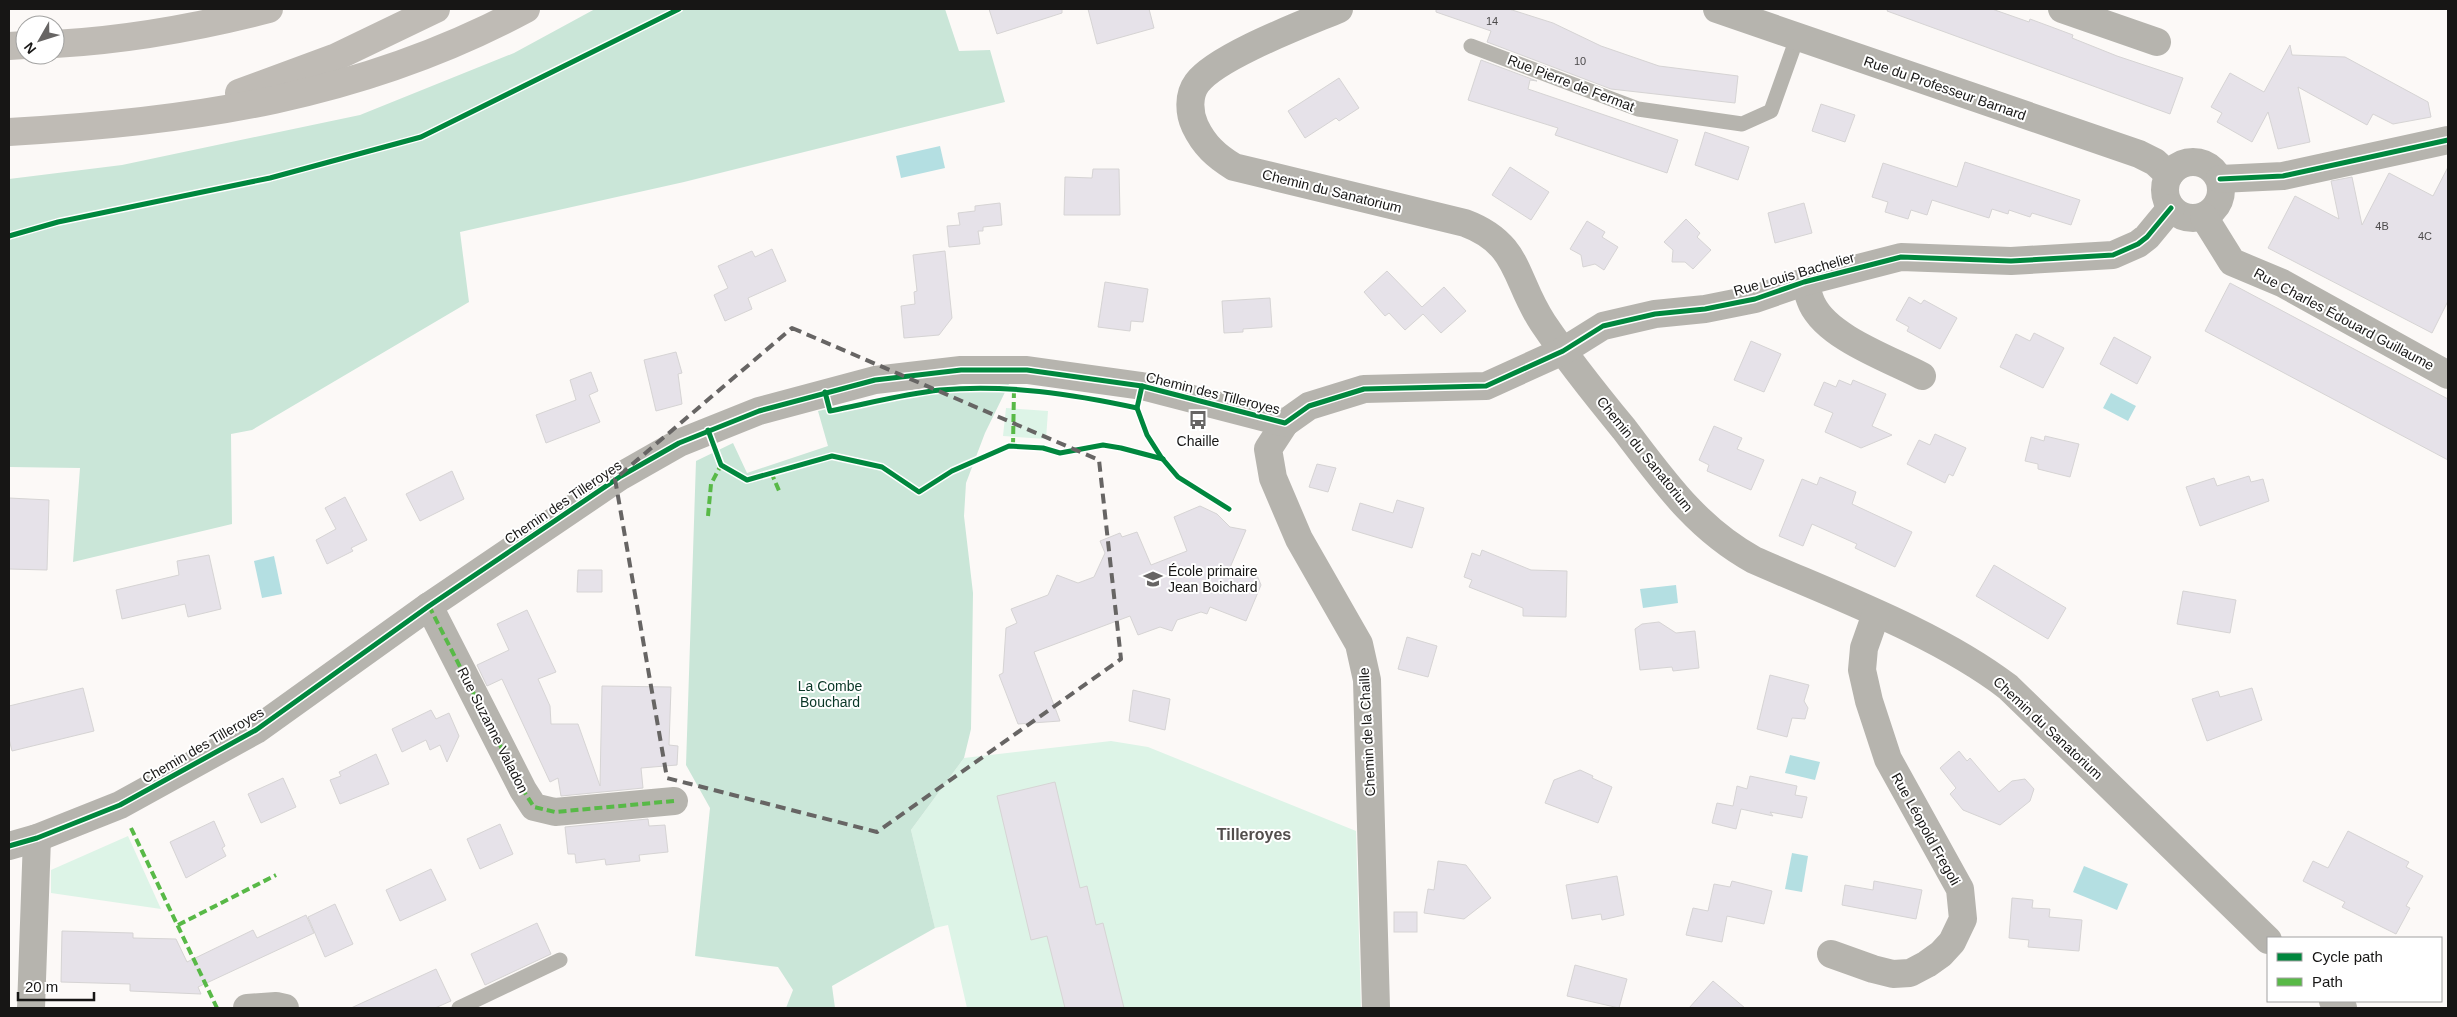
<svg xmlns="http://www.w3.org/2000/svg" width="2457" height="1017" font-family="Arial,sans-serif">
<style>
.green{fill:#ddf4e7}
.forest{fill:#cae6d8}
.water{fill:#b4dfe2}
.building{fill:#e6e2e9;stroke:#d6d4d4}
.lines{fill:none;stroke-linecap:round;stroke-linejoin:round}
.lane{stroke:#b6b4ae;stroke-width:15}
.street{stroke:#b6b4ae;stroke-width:28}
.highway{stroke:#bfbbb5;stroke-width:28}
.quiet{stroke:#58b947;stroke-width:4;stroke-dasharray:8 4;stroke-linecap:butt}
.cycleway-casing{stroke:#fff;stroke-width:8}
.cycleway{stroke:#00873e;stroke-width:5}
.marked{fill:none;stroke:#676564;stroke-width:4;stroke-dasharray:10 6;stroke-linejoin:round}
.labels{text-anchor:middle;stroke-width:4;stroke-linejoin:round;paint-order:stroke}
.number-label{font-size:11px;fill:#4c4a4b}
.street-label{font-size:14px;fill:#171615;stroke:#fff}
.poi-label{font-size:14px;fill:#171615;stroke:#fff}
.park-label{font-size:14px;fill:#083525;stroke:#fff}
.quarter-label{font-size:16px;font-weight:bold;fill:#524e4c;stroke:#fff}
</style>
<rect width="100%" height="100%" fill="#fcf9f7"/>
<g class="green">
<path d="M1006 408 1048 411 1046 439 1003 436Z"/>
<path d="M1111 741 1148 747 1356 831 1361 1008H967L948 925 935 928 911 830 964 758Z"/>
<path d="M128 836 161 909 51 893V870Z"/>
</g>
<g class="forest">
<path d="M595 9H945L959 51 990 50 1005 102 684 182 460 232 469 302 252 430 231 434 232 524 73 562 80 468 9 467V179L122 165 360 115 514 53Z"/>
<path d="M1009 384 985 433 966 483 964 516 973 593 971 729 964 758 911 830 935 928 832 986 835 1008H786L793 990 778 967 695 956 710 808 686 765 696 461 733 443 747 473 828 446 818 411 934 387Z"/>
</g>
<g class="water">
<path d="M940 146 945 168 901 178 896 156Z"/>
<path d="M2111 393 2136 406 2128 421 2103 408Z"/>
<path d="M274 556 282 594 262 598 254 561Z"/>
<path d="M1676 585 1678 603 1643 608 1640 589Z"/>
<path d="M1790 755 1820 762 1815 780 1785 773Z"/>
<path d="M1792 853 1808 856 1802 892 1785 889Z"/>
<path d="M2084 866 2128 884 2117 910 2073 892Z"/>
</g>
<g class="building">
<path d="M989 9H1062V13L997 34Z"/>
<path d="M1088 9H1149L1154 28 1097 44Z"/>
<path d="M1436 9H1509L1553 23 1601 46 1659 66 1738 76 1735 103 1611 89 1487 42 1491 31 1436 12Z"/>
<path d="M1888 9H1992L2029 22 2030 19 2073 35 2072 38 2117 56 2183 78 2170 114 1887 11Z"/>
<path d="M2290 45 2292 55 2345 57 2428 102 2431 117 2393 124 2373 114 2367 125 2298 87 2310 142 2278 149 2268 112 2252 142 2217 122 2222 113 2211 107 2230 73 2264 92Z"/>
<path d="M1481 60 1537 81 1530 80 1528 89 1678 140 1667 173 1555 135 1558 128 1468 100Z"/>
<path d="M1339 78 1359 108 1339 121 1336 118 1305 138 1288 111Z"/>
<path d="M1821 104 1855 115 1845 142 1812 131Z"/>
<path d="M1705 132 1749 147 1738 180 1695 165Z"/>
<path d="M1965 162 2080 200 2071 225 2032 213 2030 217 2009 210 2008 214 1992 209 1989 218 1932 200 1927 215 1911 210 1908 219 1885 212 1888 202 1872 197 1883 163 1957 187Z"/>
<path d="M1510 167 1549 192 1531 220 1492 195Z"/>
<path d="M2448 167V301L2432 333 2268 248 2295 196 2339 219 2331 181 2352 177 2362 225 2389 173 2433 196Z"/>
<path d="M1093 169H1119L1120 215H1064L1065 177 1092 178Z"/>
<path d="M1000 203 1002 225 983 227V231H978L980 244 949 247 947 226 960 225 958 213 975 211V206Z"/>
<path d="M1804 203 1812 233 1775 243 1768 213Z"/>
<path d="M1686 219 1700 233 1697 237 1711 250 1693 269 1685 262H1672L1673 250 1664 242Z"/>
<path d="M1587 221 1605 232 1602 237 1618 247 1604 270 1595 264 1583 267 1581 255 1570 249Z"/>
<path d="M772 249 786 281 748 298 752 309 725 321 714 295 728 288 718 266 752 251 755 257Z"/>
<path d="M945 251 952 318 939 335 904 338 901 306 915 304 914 292 917 291 913 255Z"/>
<path d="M1387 271 1422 307 1444 287 1466 311 1441 333 1423 314 1405 330 1389 313 1385 316 1364 292Z"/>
<path d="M1105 282 1148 289 1143 322 1131 321 1130 331 1098 327Z"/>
<path d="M2230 283 2448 399V460L2205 331Z"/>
<path d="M1909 297 1921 304 1924 300 1957 318 1940 349 1907 331 1909 327 1896 320Z"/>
<path d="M1270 298 1272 327 1243 329V332L1224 333 1222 301Z"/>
<path d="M2034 333 2064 348 2043 388 2000 367 2016 334 2030 341Z"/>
<path d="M2114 337 2151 357 2137 384 2100 364Z"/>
<path d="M1751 341 1781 354 1764 392 1734 380Z"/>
<path d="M676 352 682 373 678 374 682 404 656 411 644 360Z"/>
<path d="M591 372 598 391 589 395 600 422 546 443 536 415 576 400 570 380Z"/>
<path d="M1839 380 1851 385 1853 380 1886 394 1872 426 1892 435 1861 448 1825 432 1833 413 1814 405 1824 382 1836 387Z"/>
<path d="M1714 426 1742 438 1737 449 1764 460 1751 490 1707 471 1709 465 1699 460Z"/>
<path d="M1935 434 1966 448 1953 476 1949 474 1945 483 1907 464 1919 440 1930 445Z"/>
<path d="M2045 436 2079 444 2070 477 2038 469V464L2025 461 2031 437 2044 441Z"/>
<path d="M1317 464 1336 468 1328 492 1309 487Z"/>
<path d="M452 471 464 499 420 521 406 494Z"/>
<path d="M2249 476 2251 482 2263 479 2269 501 2200 526 2186 487 2214 478 2217 486Z"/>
<path d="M1820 477 1856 492 1852 504 1912 532 1895 567 1855 548 1857 544 1812 524 1803 546 1779 536 1802 479 1817 485Z"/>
<path d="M345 497 367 540 351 548 353 551 327 564 316 540 336 529 325 508Z"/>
<path d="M9 498 49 500 47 570 9 569Z"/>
<path d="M1397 500 1424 508 1412 548 1352 530 1360 503 1393 513Z"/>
<path d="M1200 506 1217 514 1230 527 1246 530 1226 577 1254 568 1261 585 1246 621 1210 607 1207 614 1201 612 1177 620 1172 631 1160 627 1138 635 1130 616 1034 652 1060 721 1018 724 999 675 1003 673 1006 628 1017 623 1011 609 1048 595 1057 575 1078 583 1094 577 1105 553 1100 541 1120 533 1122 537 1137 532 1151 565 1187 551 1174 517Z"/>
<path d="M1482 550 1531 570 1567 571 1566 617 1523 616V608L1469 587 1472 580 1464 577 1472 553 1480 556Z"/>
<path d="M209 555 221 609 188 617 185 604 122 619 116 590 179 575 177 561Z"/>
<path d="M1994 565 2066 608 2048 639 1976 596Z"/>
<path d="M578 570H602V592H577Z"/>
<path d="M2183 591 2236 600 2230 633 2177 624Z"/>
<path d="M527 610 556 672 538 679 550 706 551 724H578L600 786 602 686 671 687 669 745 678 746 677 765 641 768 643 788 561 796 558 778 550 782 502 679 487 686 477 665 509 650 497 624Z"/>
<path d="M1659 622 1676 633 1695 631 1699 668 1673 671 1672 667 1640 670 1635 629 1642 624Z"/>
<path d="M1407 637 1437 646 1428 677 1398 669Z"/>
<path d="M1770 675 1809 685 1804 701 1808 708 1805 719 1792 718 1787 737 1757 729Z"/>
<path d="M83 688 94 731 12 751 9 739V706Z"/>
<path d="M2252 688 2262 720 2207 741 2192 699 2218 691 2220 697Z"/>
<path d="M1133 690 1170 699 1165 730 1129 721Z"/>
<path d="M431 710 436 719 449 713 459 736 447 762 440 745 430 750 426 740 402 752 392 729Z"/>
<path d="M1959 751 1967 761 1970 758 1999 792 2012 781 2025 779 2034 789 2030 801 2000 825 1963 810 1950 794 1956 788 1940 768Z"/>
<path d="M376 754 389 784 340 804 330 780 341 776 339 772Z"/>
<path d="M1580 770 1593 776 1592 778 1612 787 1598 823 1545 803 1554 780Z"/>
<path d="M1750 776 1797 786 1795 795 1807 797 1802 818 1770 812 1773 816 1741 809 1736 829 1712 823 1717 803 1733 806 1737 786 1747 789Z"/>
<path d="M283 778 296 807 261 823 248 794Z"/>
<path d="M1055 782 1080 888 1087 886 1096 925 1103 923 1124 1008H1065L1047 936 1031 940 997 796Z"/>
<path d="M648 819 649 826 665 825 668 852 639 855 640 861 606 865 605 859 576 863 575 854H568L565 827Z"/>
<path d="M214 821 225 846 222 848 226 856 186 878 170 842Z"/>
<path d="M500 824 513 854 480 869 467 839Z"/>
<path d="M2348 831 2409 862 2406 867 2423 876 2406 906 2410 908 2396 934 2342 907 2345 902 2303 881 2313 861 2328 868Z"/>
<path d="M1438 861 1466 865 1491 898 1464 919 1424 913 1428 889 1434 890Z"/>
<path d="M431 869 446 900 400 921 386 890Z"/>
<path d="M1617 876 1624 915 1602 920 1601 914 1572 919 1566 885Z"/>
<path d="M1732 881 1772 891 1764 924 1727 916 1722 942 1686 935 1693 908 1708 911 1714 884 1730 887Z"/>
<path d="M1874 881 1922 890 1916 919 1842 905 1845 885 1873 890Z"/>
<path d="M2012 898 2033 900 2032 908 2050 909 2049 917 2082 920 2079 951 2028 947 2029 940 2009 938Z"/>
<path d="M335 904 353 944 325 957 308 917Z"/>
<rect x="1394" y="912" width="23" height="20"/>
<path d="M306 915 314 933 198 987 201 994 130 991V984L61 982 62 931 133 933V938L176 939 187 962 253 930 257 938Z"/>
<path d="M537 923 551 954 485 985 471 954Z"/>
<path d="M1575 965 1627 979 1619 1008 1567 996Z"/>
<path d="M436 969 451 1001 435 1008H351Z"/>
<path d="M1713 981 1745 1008H1689Z"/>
</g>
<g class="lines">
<g class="lane">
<path d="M1471 46 1638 109 1742 124 1771 111 1797 38"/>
<path d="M459 1008 560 960"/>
</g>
<g class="street">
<path d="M1339 9C1306 23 1217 56 1197 83 1188 95 1189 113 1195 126 1204 145 1216 156 1234 167L1465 223C1521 244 1514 280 1543 323 1568 360 1596 395 1624 429 1663 480 1696 528 1754 560 1836 596 1937 633 2008 687L2268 940"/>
<path d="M1717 9 2139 154 2155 162 2169 175"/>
<path d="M2062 9 2157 42"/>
<circle cx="2193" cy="190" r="28"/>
<path d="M2220 179 2283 176 2448 140"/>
<path d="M2204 217 2232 262 2282 283 2448 375"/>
<path d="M1804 282C1807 289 1809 298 1812 304 1828 338 1890 359 1922 376"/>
<path d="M1285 423 1268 449 1273 478 1299 539 1359 644 1367 680 1376 1008"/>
<path d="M429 606 523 790 534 807 555 812 674 801"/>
<path d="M9 846 37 838 120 805 256 730 429 606 621 476 679 443 759 411 875 380 961 370H1027L1142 386 1285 423 1309 406 1364 389 1486 386 1563 351 1603 326 1655 314 1705 309 1755 299 1804 282 1901 257 2011 261 2113 255 2138 244 2147 237 2171 208"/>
<path d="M1831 954 1873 969 1893 974 1910 973 1927 964 1941 954 1952 942 1963 919 1960 889 1888 759 1869 701 1862 670 1864 648 1876 614"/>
<path d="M2333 1001 2343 1008"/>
<path d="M31 1008 37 838"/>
<path d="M247 1008 276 1006 285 1008"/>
</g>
<g class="highway">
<path d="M55 44C127 40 199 27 269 9"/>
<path d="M9 46 25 45"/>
<path d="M239 93 334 58 436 9"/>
<path d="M9 132C192 122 362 97 526 9"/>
</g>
<g class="quiet">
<path d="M1013 446 1014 389"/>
<path d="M771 472 780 493"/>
<path d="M708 516 711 484 721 465"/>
<path d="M429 606 523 790 534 807 555 812 674 801"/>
<path d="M131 828 217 1008"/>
<path d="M178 925 276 875"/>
</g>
<g class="cycleway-casing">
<g id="cycleway">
<path d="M2220 179 2283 176 2448 140"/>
<path d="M9 236 58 222 270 178 421 137 679 9"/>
<path d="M1142 386 1137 408 1147 435 1161 457 1178 477 1229 509"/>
<path d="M825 392 830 411C866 404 903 394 940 390 1007 384 1072 394 1137 408"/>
<path d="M708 430 721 465 747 480 832 456 882 467 919 492 952 471 1009 446 1043 448 1060 453 1103 445 1121 448 1163 459"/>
<path d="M9 846 37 838 120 805 256 730 429 606 621 476 679 443 759 411 875 380 961 370H1027L1142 386 1285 423 1309 406 1364 389 1486 386 1563 351 1603 326 1655 314 1705 309 1755 299 1804 282 1901 257 2011 261 2113 255 2138 244 2147 237 2171 208"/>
</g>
</g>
<use href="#cycleway" class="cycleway"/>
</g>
<path class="marked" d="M792 328 1099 460 1121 659 877 832 667 778 615 479Z"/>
<defs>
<g id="bus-bare" transform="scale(1.5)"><path d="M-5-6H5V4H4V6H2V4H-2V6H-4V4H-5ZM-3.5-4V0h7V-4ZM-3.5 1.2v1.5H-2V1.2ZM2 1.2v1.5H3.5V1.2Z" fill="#676564" stroke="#fff" stroke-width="2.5" paint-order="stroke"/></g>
<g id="school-bare" transform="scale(1.5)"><path d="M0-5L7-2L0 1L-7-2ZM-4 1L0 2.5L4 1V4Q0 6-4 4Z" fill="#676564" stroke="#fff" stroke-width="2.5" paint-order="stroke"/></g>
</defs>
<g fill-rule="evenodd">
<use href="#bus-bare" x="1198" y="420"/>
<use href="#school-bare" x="1153" y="579"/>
</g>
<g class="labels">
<g class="number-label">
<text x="1492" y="25">14</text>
<text x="1580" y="65">10</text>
<text x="2382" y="230">4B</text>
<text x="2425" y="240">4C</text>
</g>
<g class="street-label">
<text transform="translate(1571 83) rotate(21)" y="5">Rue Pierre de Fermat</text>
<text transform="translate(1945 88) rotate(19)" y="5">Rue du Professeur Barnard</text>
<text transform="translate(1332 191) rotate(14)" y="5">Chemin du Sanatorium</text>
<text transform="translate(1794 274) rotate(-16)" y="5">Rue Louis Bachelier</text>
<text transform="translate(2344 319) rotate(28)" y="5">Rue Charles Édouard Guillaume</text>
<text transform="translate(1213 393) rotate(14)" y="5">Chemin des Tilleroyes</text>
<text transform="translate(1645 454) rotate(51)" y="5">Chemin du Sanatorium</text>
<text transform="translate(563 502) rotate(-34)" y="5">Chemin des Tilleroyes</text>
<text transform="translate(2048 728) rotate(43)" y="5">Chemin du Sanatorium</text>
<text transform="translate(493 730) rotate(63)" y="5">Rue Suzanne Valadon</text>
<text transform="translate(1367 732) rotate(-93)" y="5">Chemin de la Chaille</text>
<text transform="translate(203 745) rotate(-30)" y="5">Chemin des Tilleroyes</text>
<text transform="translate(1926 829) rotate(61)" y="5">Rue Léopold Fregoli</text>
</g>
<g class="poi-label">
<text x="1198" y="446">Chaille</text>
<text x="1168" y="576" text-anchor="start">École primaire<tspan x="1168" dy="16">Jean Boichard</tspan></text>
</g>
<g class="park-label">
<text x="830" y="691">La Combe<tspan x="830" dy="16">Bouchard</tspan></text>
</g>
<g class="quarter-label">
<text x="1254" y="840">Tilleroyes</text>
</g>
</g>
<rect width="2457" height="1017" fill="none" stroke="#171615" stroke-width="20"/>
<rect x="2267" y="937" width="175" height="65" fill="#ffffff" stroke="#a2a2a1"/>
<rect x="2277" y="953" width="25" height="8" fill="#00873e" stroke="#a2a2a1"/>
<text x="2312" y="962" font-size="15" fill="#171615">Cycle path</text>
<rect x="2277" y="978" width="25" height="8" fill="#58b947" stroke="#a2a2a1"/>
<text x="2312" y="987" font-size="15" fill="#171615">Path</text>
<g transform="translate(40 40) rotate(231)"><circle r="24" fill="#ffffff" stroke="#a2a2a1"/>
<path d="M0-4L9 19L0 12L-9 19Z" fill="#676564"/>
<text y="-8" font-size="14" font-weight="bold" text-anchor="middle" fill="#171615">N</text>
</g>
<path d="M18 992v8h76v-8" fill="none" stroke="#171615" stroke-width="2.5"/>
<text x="25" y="992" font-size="15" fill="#171615" stroke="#ffffff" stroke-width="4" paint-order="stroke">20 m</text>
</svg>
